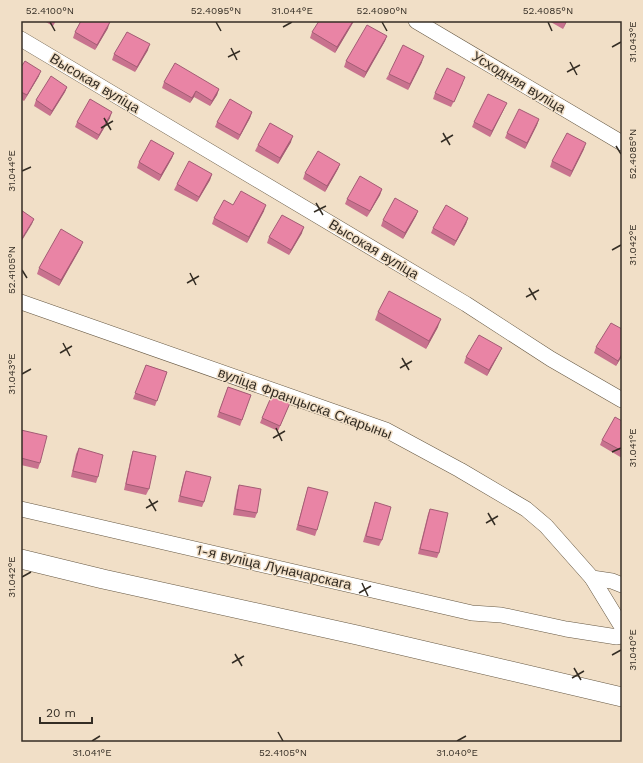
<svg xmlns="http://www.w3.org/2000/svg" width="643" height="763" font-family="'Work Sans',sans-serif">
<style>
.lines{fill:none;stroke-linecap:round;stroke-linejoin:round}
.minor-casing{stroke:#665843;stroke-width:16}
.tertiary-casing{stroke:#665843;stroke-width:20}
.minor{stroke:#fff;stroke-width:15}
.tertiary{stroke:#fff;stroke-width:19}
.wall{fill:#c8728e}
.shaded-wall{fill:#a35c74}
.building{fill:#e984a5;stroke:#a35c74}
.ticks{fill:none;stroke:#342d24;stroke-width:1.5}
.labels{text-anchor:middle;stroke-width:3;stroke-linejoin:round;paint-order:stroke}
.street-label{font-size:14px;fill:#342d24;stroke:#f1dfc7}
.neatline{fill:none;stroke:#342d24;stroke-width:1.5}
.ticks-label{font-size:10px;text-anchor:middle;fill:#342d24}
</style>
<rect width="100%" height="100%" fill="#f1dfc7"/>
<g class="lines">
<g class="minor-casing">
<g id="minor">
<path d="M416 21 622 143"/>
<path d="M21 39 466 304 551 359 622 400"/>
<path d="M21 302 386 430 460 470 526 509 546 526 592 578 612 581 622 585"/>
<path d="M21 509 472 613 501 615 566 629 617 637 622 636"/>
<path d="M592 578 622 627"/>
</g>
</g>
<g class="tertiary-casing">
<path id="tertiary" d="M21 559 103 579 357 635 622 697"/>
</g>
<use href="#minor" class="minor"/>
<use href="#tertiary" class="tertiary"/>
</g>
<g class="wall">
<path d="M44 21H56L53 26Z"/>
<path d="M354 21 335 53 310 38 312 32Z"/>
<path d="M549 21H567L563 29Z"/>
<path d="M108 28 95 50 73 38 75 32Z"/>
<path d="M387 36 385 41 364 78 344 67 346 61Z"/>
<path d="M148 50 135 72 112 60 114 54Z"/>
<path d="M422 62 408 90 386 79 389 74Z"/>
<path d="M21 67 39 76 24 101 21 99Z"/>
<path d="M164 82 219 89 217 95 210 106 194 97 190 103 162 88Z"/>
<path d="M463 83 451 107 433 99 435 93Z"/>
<path d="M67 87 65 92 50 116 34 106 36 100Z"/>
<path d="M504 109 490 137 472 127 474 122Z"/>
<path d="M252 112 250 118 238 140 215 127 217 122Z"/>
<path d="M110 118 97 140 75 127 77 122Z"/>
<path d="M539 119 537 125 525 149 505 138 507 133Z"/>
<path d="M291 142 278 164 255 151 258 145Z"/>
<path d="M584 149 570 177 550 167 552 161Z"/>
<path d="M174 153 172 158 159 181 137 168 139 162Z"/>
<path d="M340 164 338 169 325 192 303 179 305 173Z"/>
<path d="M212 174 210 180 197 202 174 190 177 184Z"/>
<path d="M382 189 380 195 367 217 345 204 347 199Z"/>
<path d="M233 205 264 211 247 243 212 224 214 218Z"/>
<path d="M418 211 416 216 403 239 381 226 383 220Z"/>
<path d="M468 218 466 224 454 246 431 233 433 228Z"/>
<path d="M302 233 289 255 267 243 269 237Z"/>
<path d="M81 247 59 286 37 274 39 268Z"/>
<path d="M378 312 438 327 426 349 375 320Z"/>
<path d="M596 347 622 356 616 366 594 353Z"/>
<path d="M499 354 487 376 464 363 466 357Z"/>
<path d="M146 365 167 372 155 406 133 399Z"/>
<path d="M228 387 251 395 240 426 217 417Z"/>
<path d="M290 403 278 431 260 423 262 418Z"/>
<path d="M622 421V458L600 445 602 440Z"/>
<path d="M21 430 40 463 38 469 21 465Z"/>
<path d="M79 448 98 477 96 483 71 477 76 454Z"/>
<path d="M133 451 149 489 146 495 124 490 131 457Z"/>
<path d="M186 471 204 502 202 507 178 502 184 476Z"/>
<path d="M239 485 257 513 255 518 233 515 237 491Z"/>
<path d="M308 487 317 530 315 536 296 530Z"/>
<path d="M375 502 382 540 379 546 363 542Z"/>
<path d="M430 509 439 553 437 558 418 554 428 514Z"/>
</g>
<g class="shaded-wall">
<path d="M353 21H354L335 53 337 47Z"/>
<path d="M566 21H567L563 29Z"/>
<path d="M110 22 108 28 95 50 97 45Z"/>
<path d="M387 36 385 41 364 78 366 72Z"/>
<path d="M150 44 148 50 135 72 137 67Z"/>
<path d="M424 56 422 62 408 90 410 84Z"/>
<path d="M41 71 39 76 24 101 27 95Z"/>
<path d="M67 87 65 92 50 116 52 111Z"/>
<path d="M219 89 217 95 210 106 212 101Z"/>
<path d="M196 91 194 97 190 103 192 98Z"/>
<path d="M507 103 490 137 492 131Z"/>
<path d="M112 112 110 118 97 140 99 135Z"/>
<path d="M252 112 250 118 238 140 240 135Z"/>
<path d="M539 119 537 125 525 149 527 143Z"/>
<path d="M293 136 291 142 278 164 280 158Z"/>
<path d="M586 143 584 149 570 177 572 171Z"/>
<path d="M174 153 172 158 159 181 161 175Z"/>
<path d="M340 164 338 169 325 192 327 186Z"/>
<path d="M212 174 210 180 197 202 199 197Z"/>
<path d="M382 189 380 195 367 217 370 211Z"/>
<path d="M266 205 264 211 247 243 249 237Z"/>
<path d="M418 211 416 216 403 239 405 233Z"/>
<path d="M468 218 466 224 454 246 456 241Z"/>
<path d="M34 219 32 224 21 242V240Z"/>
<path d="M304 227 302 233 289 255 291 250Z"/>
<path d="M83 242 81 247 59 286 61 280Z"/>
<path d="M441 319 438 327 426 349 429 341Z"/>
<path d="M502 348 499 354 487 376 489 370Z"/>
<path d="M622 354V356L616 366 618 361Z"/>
</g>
<g class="building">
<path d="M81 21H108L110 22 97 45 75 32Z"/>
<path d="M319 21H353L337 47 312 32Z"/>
<path d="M367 25 387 36 366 72 346 61Z"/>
<path d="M127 32 150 44 137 67 114 54Z"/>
<path d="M403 45 424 56 410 84 389 74Z"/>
<path d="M25 61 41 71 27 95 21 92V67Z"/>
<path d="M175 63 219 89 212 101 196 91 192 98 164 82Z"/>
<path d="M447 68 465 77 454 102 435 93Z"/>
<path d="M51 76 67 87 52 111 36 100Z"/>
<path d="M488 94 507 103 492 131 474 122Z"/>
<path d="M90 99 112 112 99 135 77 122Z"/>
<path d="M230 99 252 112 240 135 217 122Z"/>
<path d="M519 109 539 119 527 143 507 133Z"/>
<path d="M270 123 293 136 280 158 258 145Z"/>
<path d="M567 133 586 143 572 171 552 161Z"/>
<path d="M151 140 174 153 161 175 139 162Z"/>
<path d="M318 151 340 164 327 186 305 173Z"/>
<path d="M189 161 212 174 199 197 177 184Z"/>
<path d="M360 176 382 189 370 211 347 199Z"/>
<path d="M241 191 266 205 249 237 214 218 224 200 233 205Z"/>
<path d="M395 198 418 211 405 233 383 220Z"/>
<path d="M446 205 468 218 456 241 433 228Z"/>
<path d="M21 210 34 219 21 240Z"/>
<path d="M282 215 304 227 291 250 269 237Z"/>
<path d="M61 229 83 242 61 280 39 268Z"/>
<path d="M389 291 441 319 429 341 378 312Z"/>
<path d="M611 323 622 329V354L618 361 596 347Z"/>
<path d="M479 335 502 348 489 370 466 357Z"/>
<path d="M146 365 167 372 157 401 135 393Z"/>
<path d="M228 387 251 395 242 420 219 412Z"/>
<path d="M272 395 290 403 280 426 262 418Z"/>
<path d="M615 417 622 421V451L602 440Z"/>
<path d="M21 430 47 436 40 463 21 458Z"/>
<path d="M79 448 103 455 98 477 73 471Z"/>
<path d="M133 451 156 456 149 489 126 484Z"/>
<path d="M186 471 211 477 204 502 180 496Z"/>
<path d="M239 485 261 489 257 513 235 509Z"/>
<path d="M308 487 328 492 317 530 298 525Z"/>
<path d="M375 502 391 507 382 540 366 536Z"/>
<path d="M430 509 448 513 439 553 420 549Z"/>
</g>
<path class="ticks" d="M50 22 55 31M216 22 221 31M382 22 387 31M548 22 552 31M283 27 292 22M612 47 621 42M231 48 237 60M228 57 240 51M570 62 577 75M567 72 580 65M104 118 111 130M101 128 113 121M443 133 450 145M441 142 453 135M616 146 621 154M22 171 31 167M316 203 323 215M314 212 326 206M612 250 621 245M22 270 27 278M190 273 196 285M187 283 199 276M529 288 536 300M526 297 539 290M63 343 70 356M60 353 72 346M402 358 409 370M400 368 412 361M22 374 31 369M276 428 282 441M273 438 285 431M612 452 621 448M149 499 156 511M146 508 158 501M488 513 495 525M486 523 498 516M22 577 31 572M362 583 368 596M359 593 371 586M235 654 242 666M612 655 621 650M232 663 244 656M574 668 581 680M572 678 584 671M278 732 283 741M92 741 100 736M457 741 466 736"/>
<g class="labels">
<g class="street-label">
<text transform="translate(519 82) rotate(31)" y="5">Усходняя вуліца</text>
<text transform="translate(95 83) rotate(31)" y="5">Высокая вуліца</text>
<text transform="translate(374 249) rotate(31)" y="5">Высокая вуліца</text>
<text transform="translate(305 403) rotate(20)" y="5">вуліца Францыска Скарыны</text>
<text transform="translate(274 567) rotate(13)" y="5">1-я вуліца Луначарскага</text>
</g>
</g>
<rect width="643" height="763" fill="none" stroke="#f1dfc7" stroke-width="44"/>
<path d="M40 717v6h52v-6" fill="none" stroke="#342d24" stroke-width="2"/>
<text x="46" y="717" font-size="12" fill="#342d24" stroke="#f1dfc7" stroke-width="3" paint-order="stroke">20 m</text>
<rect x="22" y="22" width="599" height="719" class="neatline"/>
<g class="ticks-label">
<text x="50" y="14">52.4100°N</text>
<text x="216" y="14">52.4095°N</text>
<text x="292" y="14">31.044°E</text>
<text x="382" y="14">52.4090°N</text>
<text x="548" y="14">52.4085°N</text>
<text transform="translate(632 42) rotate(-90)" y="4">31.043°E</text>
<text transform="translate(632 154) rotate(-90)" y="4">52.4085°N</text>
<text transform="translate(11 171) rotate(-90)" y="4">31.044°E</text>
<text transform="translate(632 245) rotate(-90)" y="4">31.042°E</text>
<text transform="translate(11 270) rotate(-90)" y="4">52.4105°N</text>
<text transform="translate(11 374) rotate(-90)" y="4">31.043°E</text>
<text transform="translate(632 448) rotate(-90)" y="4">31.041°E</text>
<text transform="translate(11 577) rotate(-90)" y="4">31.042°E</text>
<text transform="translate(632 650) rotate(-90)" y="4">31.040°E</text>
<text x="92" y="756">31.041°E</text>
<text x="283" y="756">52.4105°N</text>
<text x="457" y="756">31.040°E</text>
</g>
</svg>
